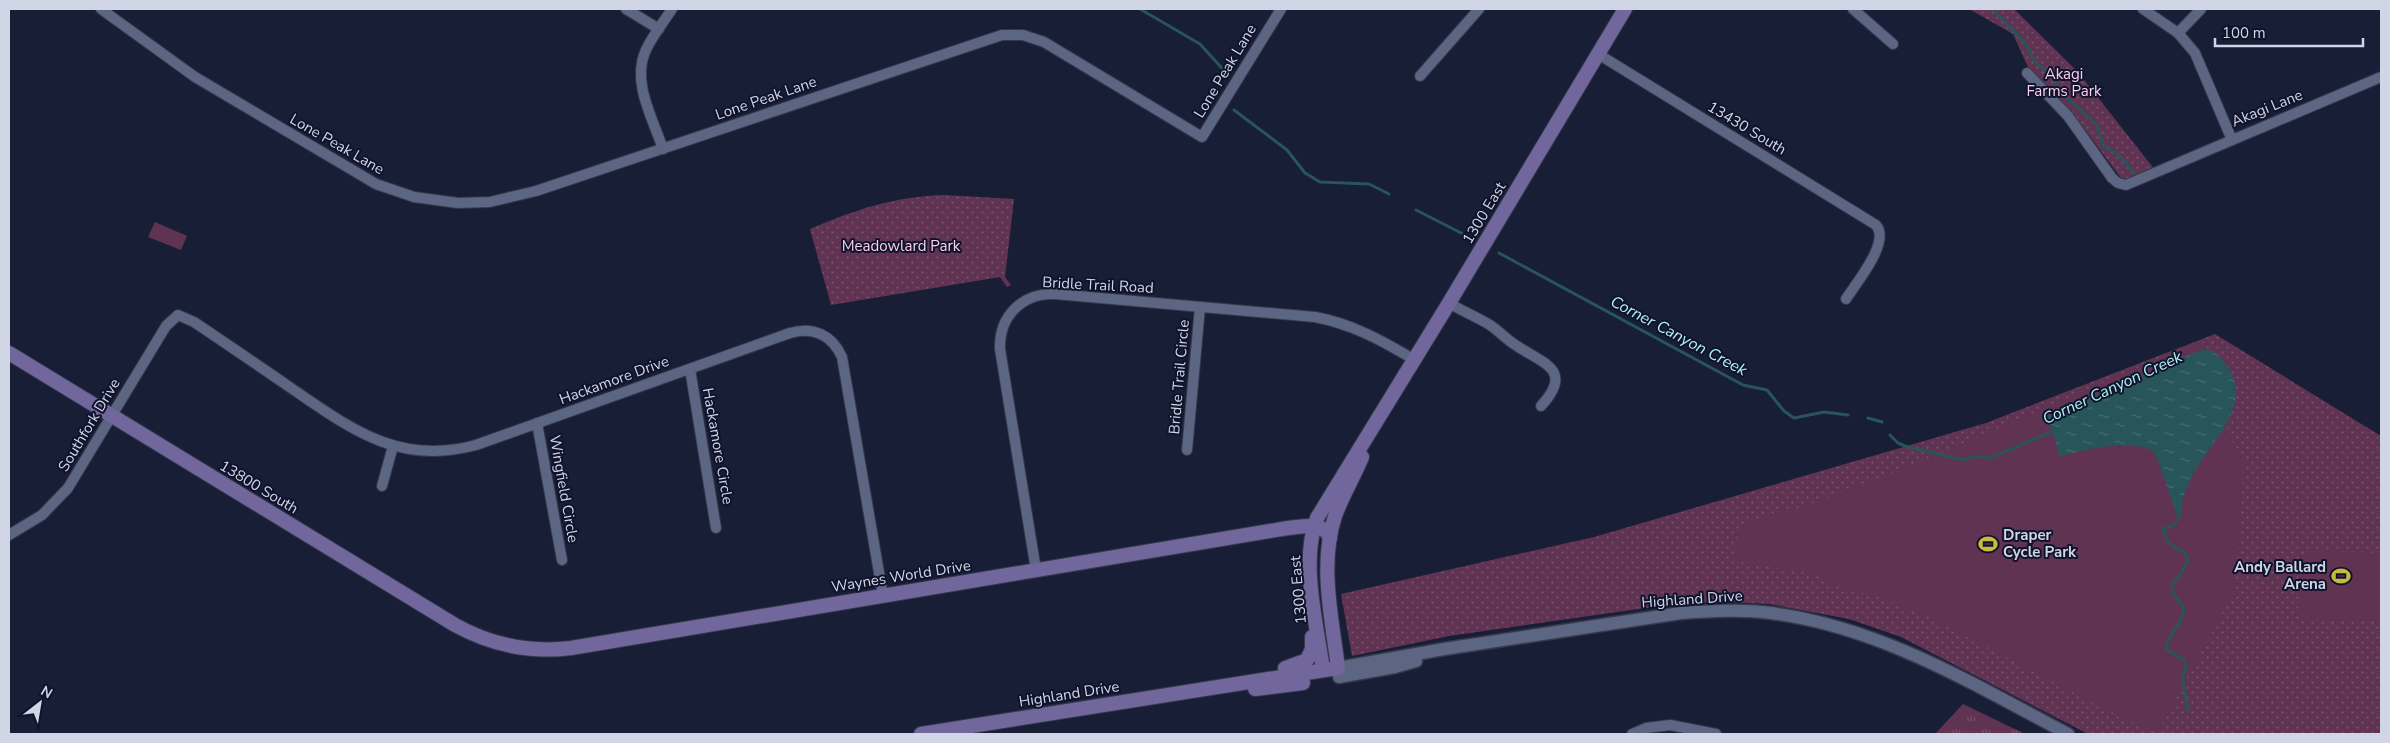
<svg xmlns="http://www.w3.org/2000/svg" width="2390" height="743" font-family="'Nunito Sans',sans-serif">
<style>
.grass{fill:url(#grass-tufts)}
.park{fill:url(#park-dots)}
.garden{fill:#603353}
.water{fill:url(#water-ripples)}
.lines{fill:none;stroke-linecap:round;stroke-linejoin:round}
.stream{stroke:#27555a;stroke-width:3}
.minor-casing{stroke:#36394d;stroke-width:12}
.tertiary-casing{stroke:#36394d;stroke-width:15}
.secondary-casing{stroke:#36394d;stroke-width:16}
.minor{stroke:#5c6581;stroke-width:10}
.tertiary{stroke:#5c6581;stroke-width:12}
.secondary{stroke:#72679d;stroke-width:14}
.labels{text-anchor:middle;stroke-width:4;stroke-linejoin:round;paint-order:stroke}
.street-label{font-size:15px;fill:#d1d6e7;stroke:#0f142c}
.park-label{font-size:15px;fill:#fccfed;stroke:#0f142c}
.poi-label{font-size:15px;font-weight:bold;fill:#d1d6e7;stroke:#0f142c;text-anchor:start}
.water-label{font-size:16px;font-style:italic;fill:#b3f1f8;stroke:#0f142c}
</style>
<defs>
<pattern id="grass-tufts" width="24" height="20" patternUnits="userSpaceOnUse" patternTransform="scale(1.25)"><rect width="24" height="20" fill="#603353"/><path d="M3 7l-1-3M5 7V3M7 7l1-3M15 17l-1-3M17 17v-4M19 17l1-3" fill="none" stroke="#76506c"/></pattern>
<pattern id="park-dots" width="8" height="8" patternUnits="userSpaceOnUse" patternTransform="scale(1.25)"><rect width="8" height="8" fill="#603353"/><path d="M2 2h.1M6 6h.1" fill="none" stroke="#76506c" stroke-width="1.8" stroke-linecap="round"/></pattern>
<pattern id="water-ripples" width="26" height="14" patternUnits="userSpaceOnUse" patternTransform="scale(1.25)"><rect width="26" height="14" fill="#27555a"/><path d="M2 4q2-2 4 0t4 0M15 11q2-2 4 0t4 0" fill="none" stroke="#456d72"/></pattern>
</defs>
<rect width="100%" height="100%" fill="#181e36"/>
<path class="grass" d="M1963 704 2025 734H1935Z"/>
<g class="park">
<path d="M1969 9H2014L2077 71 2155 170 2126 180 2121 178 2089 135 2028 67 2013 34Z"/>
<path d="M945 195 1014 199 1005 277 1011 285 1007 287 1000 277 831 305 810 229C854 210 896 196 945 195Z"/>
<path d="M2215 334 2381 436V734H2088L1901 637 1849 619 1769 604 1732 602 1681 603 1449 636 1352 656 1341 594 1594 537 1986 423Z"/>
</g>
<g class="garden">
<path d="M155 222 187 236 181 250 148 237Z"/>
<path d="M2201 340 2230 382 2227 433 2244 462 2235 589 2158 732 2131 722 1931 618 1878 597 1823 582 1820 575 1735 561 1739 527 1790 508H1799L1918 463Z"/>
<path d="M2311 551 2381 553V621L2301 618 2298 614 2302 562 2303 557Z"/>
</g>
<path class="water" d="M2201 350C2212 349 2218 354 2224 362 2257 401 2214 438 2195 471 2191 478 2187 488 2184 495 2182 502 2182 508 2180 514L2177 515 2175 510 2157 458 2151 450C2124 439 2087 450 2060 456L2047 416Z"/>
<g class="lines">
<g class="stream">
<path d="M1140 9 1200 44 1229 76"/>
<path d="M1992 9 2025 43 2035 62 2049 74 2066 97 2096 124 2104 147 2118 154 2134 173"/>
<path d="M1234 110 1287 150 1305 173 1320 182 1369 184 1389 194"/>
<path d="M1416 210 1467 236"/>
<path d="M1499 253 1743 385 1767 390 1784 411 1794 418 1824 412 1848 415"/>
<path d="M1868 418 1882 422"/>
<path d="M1890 435 1898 443 1905 446 1963 460 1976 456 1991 458 2055 430"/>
<path d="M2180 511C2180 523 2173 525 2163 529 2168 561 2209 541 2172 585L2173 593 2184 608C2183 625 2168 633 2166 649L2184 660 2186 668 2182 674 2188 710"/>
</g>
<g class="minor-casing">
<g id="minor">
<path d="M101 9 195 77 376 184 414 197 458 203 490 202 536 191 1002 35H1023L1044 42 1202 137 1281 9"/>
<path d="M626 9 659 29"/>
<path d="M1853 9 1893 44"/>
<path d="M2143 9 2178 33 2195 53 2232 140"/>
<path d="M2178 33 2201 9"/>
<path d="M1598 54 1876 225C1891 242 1856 283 1846 299"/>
<path d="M2027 73 2068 116 2112 178 2118 183 2126 185 2381 77"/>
<path d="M1420 76 1479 9"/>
<path d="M663 149C653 119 632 83 645 52 652 36 663 23 672 9"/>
<path d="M1449 303C1462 311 1477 317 1490 325 1499 331 1507 340 1517 346 1544 364 1574 370 1541 406"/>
<path d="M690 369 716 528"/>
<path d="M537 423 562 560"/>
<path d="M1187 450 1200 307"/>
<path d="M382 486 393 446"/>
<path d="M9 535 42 515 68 488 166 326 178 315 194 322C227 344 259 366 291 388 351 429 399 466 476 445L790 333C813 326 832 335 842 357L883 596"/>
<path d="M1036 570 1000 349C999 316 1022 293 1055 294L1315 317C1352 324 1381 340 1413 359"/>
<path d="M1632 734 1646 728 1670 725 1716 734"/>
</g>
</g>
<g class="tertiary-casing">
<g id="tertiary">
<path d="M1338 668 1444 649 1681 613C1711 611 1741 609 1771 613 1880 627 1973 684 2068 734"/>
<path d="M1339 677 1395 667 1416 661"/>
</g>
</g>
<g class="secondary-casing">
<g id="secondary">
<path d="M9 353 455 625C491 645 530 653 571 648L1288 528C1303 527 1323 520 1330 538"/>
<path d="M1285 668 1307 660 1312 649V637"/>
<path d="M1323 670C1317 625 1300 562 1317 518L1449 303 1625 9"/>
<path d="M1255 689 1303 683"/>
<path d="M921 734 1338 668C1332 618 1319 565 1335 516 1342 496 1354 477 1362 457"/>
</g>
</g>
<use href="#minor" class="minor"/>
<use href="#tertiary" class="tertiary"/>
<use href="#secondary" class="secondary"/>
</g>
<defs>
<g id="stadium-bare" transform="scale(1.5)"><path d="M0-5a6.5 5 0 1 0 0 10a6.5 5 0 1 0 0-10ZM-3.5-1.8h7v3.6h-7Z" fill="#c7bb3b" stroke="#0f142c" stroke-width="2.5" paint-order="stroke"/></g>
</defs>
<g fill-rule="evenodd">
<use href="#stadium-bare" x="1988" y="544"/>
<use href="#stadium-bare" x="2341" y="576"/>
</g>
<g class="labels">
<g class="street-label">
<text transform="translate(1225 71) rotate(-59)" y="5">Lone Peak Lane</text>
<text transform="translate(766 98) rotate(-19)" y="5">Lone Peak Lane</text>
<text transform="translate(2267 108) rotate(-22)" y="5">Akagi Lane</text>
<text transform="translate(1747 128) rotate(31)" y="5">13430 South</text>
<text transform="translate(337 144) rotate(30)" y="5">Lone Peak Lane</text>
<text transform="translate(1484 213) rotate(-59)" y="5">1300 East</text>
<text transform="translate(1098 285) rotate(3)" y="5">Bridle Trail Road</text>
<text transform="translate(1179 377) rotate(-85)" y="5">Bridle Trail Circle</text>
<text transform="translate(614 380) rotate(-20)" y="5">Hackamore Drive</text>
<text transform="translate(89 425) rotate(-59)" y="5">Southfork Drive</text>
<text transform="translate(718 446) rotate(80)" y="5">Hackamore Circle</text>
<text transform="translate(259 487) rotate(31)" y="5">13800 South</text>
<text transform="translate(564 489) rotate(80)" y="5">Wingfield Circle</text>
<text transform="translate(901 576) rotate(-9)" y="5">Waynes World Drive</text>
<text transform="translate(1298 590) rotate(-95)" y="5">1300 East</text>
<text transform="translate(1692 599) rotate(-4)" y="5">Highland Drive</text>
<text transform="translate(1069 694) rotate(-9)" y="5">Highland Drive</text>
</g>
<g class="park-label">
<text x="2064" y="79">Akagi<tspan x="2064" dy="17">Farms Park</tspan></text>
<text x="901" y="251">Meadowlard Park</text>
</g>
<g class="poi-label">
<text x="2003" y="540">Draper<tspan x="2003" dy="17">Cycle Park</tspan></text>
<text x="2326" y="572" text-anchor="end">Andy Ballard<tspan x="2326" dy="17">Arena</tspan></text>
</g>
<g class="water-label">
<text transform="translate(1679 335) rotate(28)" y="6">Corner Canyon Creek</text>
<text transform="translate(2112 387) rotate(-25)" y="6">Corner Canyon Creek</text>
</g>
</g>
<rect width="2390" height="743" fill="none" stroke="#d1d6e7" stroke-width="20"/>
<g transform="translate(40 703) rotate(31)" stroke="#0f142c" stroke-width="4" paint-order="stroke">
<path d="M0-4L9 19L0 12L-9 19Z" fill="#d1d6e7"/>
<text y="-8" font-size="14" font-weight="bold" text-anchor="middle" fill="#d1d6e7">N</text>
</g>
<path d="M2215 38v8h148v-8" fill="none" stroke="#d1d6e7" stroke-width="2.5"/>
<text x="2222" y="38" font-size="15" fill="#d1d6e7" stroke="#0f142c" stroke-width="4" paint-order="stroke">100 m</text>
</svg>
